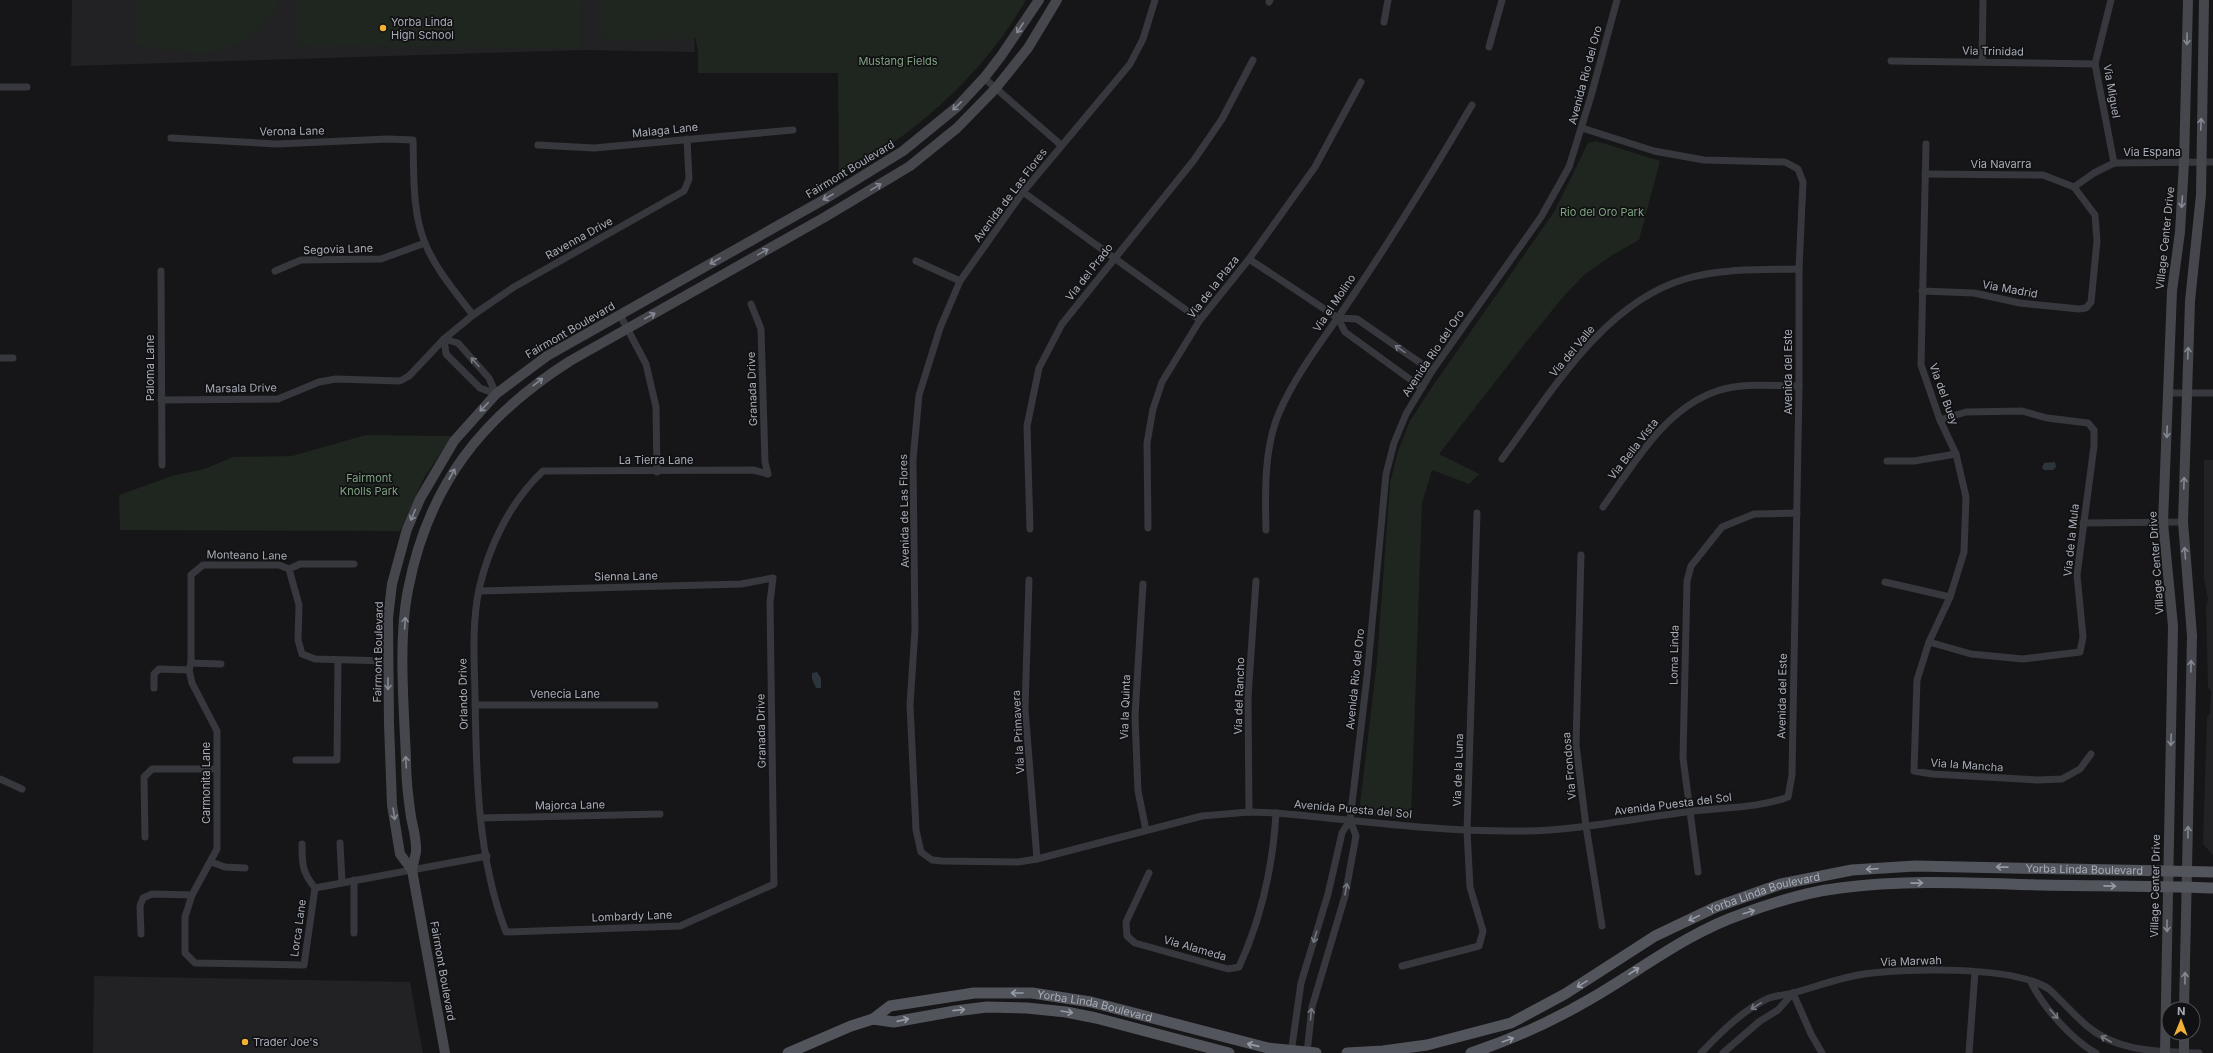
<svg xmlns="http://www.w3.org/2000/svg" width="2213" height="1053" font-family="Inter,sans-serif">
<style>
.built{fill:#222225}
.green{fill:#1e261f}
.water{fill:#2c353c}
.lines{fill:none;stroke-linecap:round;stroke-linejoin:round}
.minor{stroke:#37383d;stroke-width:7}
.secondary{stroke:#45474d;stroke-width:10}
.primary{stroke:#53555c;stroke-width:11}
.oneway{stroke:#858993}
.oneway2{stroke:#757881}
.oneway3{stroke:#979ba6}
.poi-dot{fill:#f2b134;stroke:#111113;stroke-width:1.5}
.labels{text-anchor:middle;stroke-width:3.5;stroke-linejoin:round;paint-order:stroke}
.poi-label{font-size:11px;fill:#a8adb8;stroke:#111113;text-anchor:start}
.street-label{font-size:11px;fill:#a8adb8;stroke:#111113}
.park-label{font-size:11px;fill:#7fa381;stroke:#111113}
</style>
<rect width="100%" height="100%" fill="#161618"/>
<g class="built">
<path d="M72 0H689L693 19 695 52 583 50 71 66Z"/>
<path d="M2204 460H2213V855L2203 844 2207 717 2210 713 2211 691 2208 688 2206 606 2208 599 2204 579Z"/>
<path d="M94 976 410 982 423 1053H93Z"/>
</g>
<g class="green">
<path d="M137 0H280L273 14 245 42 202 54 136 45Z"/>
<path d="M298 0H581L580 48 298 46Z"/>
<path d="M600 0H1026C982 76 915 135 839 176L838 73H698V50L695 37 694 39 606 40 599 32Z"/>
<path d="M1596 141 1660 161 1639 240 1611 256 1584 275 1564 296 1527 341 1439 454 1479 474 1469 484 1432 470 1422 503 1411 820 1370 815 1362 811 1360 804 1377 661 1390 483 1398 451 1410 421 1428 393 1554 212 1588 143Z"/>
<path d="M366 435 452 436 424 478 400 531 120 530 119 495 172 476 204 469 233 457 292 456Z"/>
</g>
<g class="water">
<path d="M2055 462 2056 467 2053 470H2044L2042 468 2044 463Z"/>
<path d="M817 672 821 678V688H816L812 679V673Z"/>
</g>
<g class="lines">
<g class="minor">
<path d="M1155 0 1143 39 1130 64 1023 192 960 281 940 328 919 395 913 460 915 630 910 705 916 830 921 852 932 860 942 861 1018 862 1037 859 1202 816 1249 812 1276 813C1356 820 1437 832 1518 831 1574 831 1631 819 1686 812 1720 807 1756 809 1788 797L1792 775 1799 386V269L1803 182 1798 169 1785 162 1704 160 1654 151 1582 128"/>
<path d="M2111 0 2095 64 2114 163"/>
<path d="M1269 2 1270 0"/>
<path d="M1384 22 1388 0"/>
<path d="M1489 47 1502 0"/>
<path d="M1891 61 2095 64"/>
<path d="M1982 62 1983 0"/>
<path d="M984 78 1061 145"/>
<path d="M0 87H27"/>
<path d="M171 138 277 144 388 139 413 140C414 173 412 212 425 243 436 270 456 293 473 315"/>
<path d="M1926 144 1921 365 1940 420 1956 454 1966 497 1964 552 1950 597 1929 642 1917 680 1914 771 1932 774 2038 780 2062 779 2080 769 2091 754"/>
<path d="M538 145 594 148 793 130"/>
<path d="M1925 174 2043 175 2074 187"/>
<path d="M2074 187 2094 173 2114 163 2213 162"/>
<path d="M1023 192 1200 320"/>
<path d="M1249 259 1338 318 1345 332 1422 388"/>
<path d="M916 261 960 281"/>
<path d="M161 271 162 465"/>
<path d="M275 271 301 260 381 259 425 243"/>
<path d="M1922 291 1974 293 2020 303 2079 309 2086 308 2091 302 2097 241 2095 215 2074 187"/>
<path d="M620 315 646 364 656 407 657 472"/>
<path d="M1338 318 1357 319 1432 371"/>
<path d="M444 339 446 354 480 388 496 394"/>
<path d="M444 339 458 343 489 378 496 394"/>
<path d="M0 358H13"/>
<path d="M2168 393H2213"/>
<path d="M161 400 278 399 319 382 336 379 400 381 409 376 444 339 473 315 514 287 684 191 689 179 687 139"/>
<path d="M1502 459C1550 394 1603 303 1685 279 1722 268 1761 270 1799 269"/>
<path d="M1887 461H1914L1956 454"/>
<path d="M1603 507C1634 464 1664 409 1717 391 1742 382 1773 386 1799 386"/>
<path d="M2083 523 2183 522"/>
<path d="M1148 528 1147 443 1153 409 1162 382 1200 320 1249 259 1315 167 1361 82"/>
<path d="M1030 529 1027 426 1039 368 1062 324 1194 160 1222 119 1253 60"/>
<path d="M1266 530C1265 494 1264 447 1279 413 1298 369 1330 331 1356 291 1397 230 1435 168 1472 105"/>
<path d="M1581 555 1576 745 1586 826 1602 926"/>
<path d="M289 569 299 605 298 640 302 654 315 659 388 661"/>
<path d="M1029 580 1025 709 1037 859"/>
<path d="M1885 582 1950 597"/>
<path d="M1143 584 1135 716 1138 791 1146 830"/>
<path d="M479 591 741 584 773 578 770 602 774 884 680 926 506 932C477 857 476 772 475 692 474 658 472 623 479 589 489 546 510 502 543 471L753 470 768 474 765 462 761 329 751 304"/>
<path d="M1929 642 1971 654 2023 659 2080 652 2083 637 2077 575 2094 446V430L2088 423 2047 418 2022 411 1966 412 1940 420"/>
<path d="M191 663 221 664"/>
<path d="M154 688V674L159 669 189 670"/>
<path d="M475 705H655"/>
<path d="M296 760H337L338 661"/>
<path d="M0 779 22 789"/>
<path d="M1249 812 1248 697 1256 581"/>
<path d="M481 818 660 814"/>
<path d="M145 837 144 777 152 769H217"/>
<path d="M340 843 342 883"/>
<path d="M302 844C302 864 302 872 315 888"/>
<path d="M211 862 225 867 245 868"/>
<path d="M1698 872 1683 758 1687 581 1691 566 1722 527 1754 514 1797 513"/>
<path d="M1149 873 1126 922 1127 936 1135 943 1228 969 1239 967C1261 919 1273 865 1276 813"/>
<path d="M315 888 304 965 195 963 185 953V917L192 895 217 849V731L192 683 189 670 191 663V575L203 565H279L289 569 300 564H354"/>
<path d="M315 888 487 856"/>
<path d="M354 933V880"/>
<path d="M141 934 140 906 143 898 152 894 192 895"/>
<path d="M1402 966 1479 946 1483 931 1470 887 1467 831 1477 513"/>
<path d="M2031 982C2042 1006 2073 1041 2096 1053"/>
<path d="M1793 993 1811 1034 1822 1053"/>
<path d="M1291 1053 1301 983 1328 894 1342 833 1350 820 1367 677 1386 474 1394 443 1406 414 1432 371 1541 217 1569 167 1591 96 1617 0"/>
<path d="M1307 1053 1312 1007 1345 896 1356 836 1350 820"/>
<path d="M1701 1053C1720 1033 1744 1009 1769 998 1777 995 1786 995 1793 993 1815 987 1836 979 1858 975 1901 968 2014 965 2049 989 2062 1001 2074 1015 2087 1026 2119 1053 2159 1051 2199 1053"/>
<path d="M1723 1053 1760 1021 1778 1010 1793 993"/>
<path d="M1969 1053 1975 972"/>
</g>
<g class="secondary">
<path d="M412 870 400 854 392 805 389 724 388 618 392 584 407 529 420 499 454 441 496 394 547 356 825 199 903 151 957 107 984 78 1001 56 1039 0"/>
<path d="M2184 1009 2192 636 2183 522 2190 301 2201 195 2204 0"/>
<path d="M445 1053 412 870C413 864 415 858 416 852 417 841 413 827 411 817 408 797 406 779 406 759 404 708 398 640 408 590 428 485 482 417 570 361L825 217 910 166 957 128 996 88 1028 48 1057 0"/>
<path d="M2165 1053 2173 626 2163 523 2172 291 2180 232 2184 163 2188 0"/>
<path d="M2184 1053V1033"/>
</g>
<g class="primary">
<path d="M873 1019 894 1022 955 1011 987 1007 1027 1008 1066 1012 1096 1018 1229 1053"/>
<path id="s1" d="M788 1053 851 1026 873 1019 890 1006 974 993H1032L1091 1002 1268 1048 1316 1053"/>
<path id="s2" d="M1347 1053 1383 1051 1427 1045 1511 1023 1565 994 1655 936 1716 907 1781 884 1852 870 1915 866 2213 872"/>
<path d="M1471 1053C1513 1039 1553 1021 1592 998 1642 969 1687 933 1742 914 1774 902 1807 892 1840 888 1906 879 1974 883 2040 885 2098 886 2155 886 2213 888"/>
</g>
</g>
<defs><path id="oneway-shaft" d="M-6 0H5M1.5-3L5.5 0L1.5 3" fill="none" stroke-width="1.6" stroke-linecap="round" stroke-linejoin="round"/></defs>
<g class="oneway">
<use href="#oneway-shaft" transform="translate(1020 28) rotate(123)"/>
<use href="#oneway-shaft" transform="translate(2187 39) rotate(91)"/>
<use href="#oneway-shaft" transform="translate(957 106) rotate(136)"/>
<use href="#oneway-shaft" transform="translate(2201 124) rotate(-88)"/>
<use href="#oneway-shaft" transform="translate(876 187) rotate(-31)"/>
<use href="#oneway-shaft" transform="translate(828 197) rotate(150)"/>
<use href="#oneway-shaft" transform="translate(2182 202) rotate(94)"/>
<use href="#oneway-shaft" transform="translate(763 252) rotate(-29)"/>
<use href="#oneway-shaft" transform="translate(715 261) rotate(150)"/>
<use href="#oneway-shaft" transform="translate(650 316) rotate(-29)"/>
<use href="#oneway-shaft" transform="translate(2188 353) rotate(-88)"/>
<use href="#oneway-shaft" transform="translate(538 382) rotate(-38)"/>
<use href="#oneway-shaft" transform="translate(484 407) rotate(134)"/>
<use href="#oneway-shaft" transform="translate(2167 432) rotate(92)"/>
<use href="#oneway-shaft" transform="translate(452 474) rotate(-61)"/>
<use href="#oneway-shaft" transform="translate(2184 483) rotate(-88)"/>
<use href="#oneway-shaft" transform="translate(413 515) rotate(113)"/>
<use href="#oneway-shaft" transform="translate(2185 553) rotate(-95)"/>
<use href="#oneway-shaft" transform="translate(405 623) rotate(-86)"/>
<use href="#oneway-shaft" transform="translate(2191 666) rotate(-89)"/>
<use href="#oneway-shaft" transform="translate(388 684) rotate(89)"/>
<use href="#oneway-shaft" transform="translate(2171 740) rotate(92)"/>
<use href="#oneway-shaft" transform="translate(406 762) rotate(-93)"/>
<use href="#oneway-shaft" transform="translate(394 814) rotate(81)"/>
<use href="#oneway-shaft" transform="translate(2188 832) rotate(-89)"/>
<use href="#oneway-shaft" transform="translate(2167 926) rotate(90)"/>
<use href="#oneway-shaft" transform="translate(2185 978) rotate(-89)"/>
</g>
<g class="oneway2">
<use href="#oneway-shaft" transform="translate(1400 349) rotate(-145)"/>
<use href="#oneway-shaft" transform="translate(475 362) rotate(-132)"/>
<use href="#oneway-shaft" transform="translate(1346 889) rotate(-80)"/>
<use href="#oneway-shaft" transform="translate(1315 937) rotate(107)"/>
<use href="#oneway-shaft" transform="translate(1756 1006) rotate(148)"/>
<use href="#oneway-shaft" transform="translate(1311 1014) rotate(-85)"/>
<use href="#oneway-shaft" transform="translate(2054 1014) rotate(49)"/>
<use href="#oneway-shaft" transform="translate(2106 1039) rotate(-150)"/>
</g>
<g class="oneway3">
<use href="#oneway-shaft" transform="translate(2002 867) rotate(-179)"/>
<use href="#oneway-shaft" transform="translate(1872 869) rotate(176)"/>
<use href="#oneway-shaft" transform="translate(1917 883) rotate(-1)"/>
<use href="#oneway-shaft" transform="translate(2110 886) rotate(1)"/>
<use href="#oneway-shaft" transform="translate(1749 912) rotate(-17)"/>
<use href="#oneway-shaft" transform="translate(1694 918) rotate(155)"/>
<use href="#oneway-shaft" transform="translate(1634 971) rotate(-33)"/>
<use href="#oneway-shaft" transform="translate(1582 984) rotate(148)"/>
<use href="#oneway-shaft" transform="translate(1017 993) rotate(180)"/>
<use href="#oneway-shaft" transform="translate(959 1010) rotate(-6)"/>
<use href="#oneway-shaft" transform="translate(1067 1012) rotate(9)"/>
<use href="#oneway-shaft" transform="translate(903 1020) rotate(-13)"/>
<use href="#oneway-shaft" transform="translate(1508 1040) rotate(-20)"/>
<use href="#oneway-shaft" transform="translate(1253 1045) rotate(-167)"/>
</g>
<g class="poi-dot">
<circle cx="383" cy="28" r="4"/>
<circle cx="245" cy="1042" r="4"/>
</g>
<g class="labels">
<g class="poi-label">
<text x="391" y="26">Yorba Linda<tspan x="391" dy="13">High School</tspan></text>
<text x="253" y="1046">Trader Joe's</text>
</g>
<g class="street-label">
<text transform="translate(1993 51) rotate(1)" y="4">Via Trinidad</text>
<text transform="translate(1585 75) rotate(-75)" y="4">Avenida Rio del Oro</text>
<text transform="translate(2112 91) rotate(80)" y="4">Via Miguel</text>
<text transform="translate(665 130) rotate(-6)" y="4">Malaga Lane</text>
<text transform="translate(292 131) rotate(-1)" y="4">Verona Lane</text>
<text x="2152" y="156">Via Espana</text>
<text x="2001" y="168">Via Navarra</text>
<text transform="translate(850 169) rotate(-31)" y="4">Fairmont Boulevard</text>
<text transform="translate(1010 195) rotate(-53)" y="4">Avenida de Las Flores</text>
<text transform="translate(579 238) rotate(-29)" y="4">Ravenna Drive</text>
<text transform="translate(2165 238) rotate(-84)" y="4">Village Center Drive</text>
<text transform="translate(338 249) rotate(-2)" y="4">Segovia Lane</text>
<text transform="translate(1089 272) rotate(-52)" y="4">Via del Prado</text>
<text transform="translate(1213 287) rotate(-52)" y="4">Via de la Plaza</text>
<text transform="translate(2010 289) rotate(10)" y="4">Via Madrid</text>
<text transform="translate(1334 303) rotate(-56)" y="4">Via el Molino</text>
<text transform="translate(570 330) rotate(-30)" y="4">Fairmont Boulevard</text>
<text transform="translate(1572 351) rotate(-50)" y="4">Via del Valle</text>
<text transform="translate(1433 353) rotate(-56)" y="4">Avenida Rio del Oro</text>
<text transform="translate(150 368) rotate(-90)" y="4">Paloma Lane</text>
<text transform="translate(1788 372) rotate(-90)" y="4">Avenida del Este</text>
<text transform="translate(241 388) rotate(-1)" y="4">Marsala Drive</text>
<text transform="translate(752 389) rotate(-92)" y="4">Granada Drive</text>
<text transform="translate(1944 394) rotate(70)" y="4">Via del Buey</text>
<text transform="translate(1633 449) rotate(-52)" y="4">Via Bella Vista</text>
<text x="656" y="464">La Tierra Lane</text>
<text transform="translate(904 511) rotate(-91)" y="4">Avenida de Las Flores</text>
<text transform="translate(2071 540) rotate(-84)" y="4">Via de la Mula</text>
<text transform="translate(247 555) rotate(1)" y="4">Monteano Lane</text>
<text transform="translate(2156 563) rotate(-94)" y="4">Village Center Drive</text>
<text transform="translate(626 576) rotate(-1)" y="4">Sienna Lane</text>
<text transform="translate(378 652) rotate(-89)" y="4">Fairmont Boulevard</text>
<text transform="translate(1674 655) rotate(-89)" y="4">Loma Linda</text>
<text transform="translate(1355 679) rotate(-84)" y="4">Avenida Rio del Oro</text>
<text transform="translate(463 694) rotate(-91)" y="4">Orlando Drive</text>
<text x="565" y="698">Venecia Lane</text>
<text transform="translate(1239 696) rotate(-88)" y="4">Via del Rancho</text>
<text transform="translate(1782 696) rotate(-89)" y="4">Avenida del Este</text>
<text transform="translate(1125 707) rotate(-88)" y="4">Via la Quinta</text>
<text transform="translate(761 731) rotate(-91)" y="4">Granada Drive</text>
<text transform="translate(1018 732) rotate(-93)" y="4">Via la Primavera</text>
<text transform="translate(1967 765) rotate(4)" y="4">Via la Mancha</text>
<text transform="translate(1569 766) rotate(-95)" y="4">Via Frondosa</text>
<text transform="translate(1458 770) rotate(-88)" y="4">Via de la Luna</text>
<text transform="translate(206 783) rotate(-90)" y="4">Carmonita Lane</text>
<text transform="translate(1673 804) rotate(-7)" y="4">Avenida Puesta del Sol</text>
<text transform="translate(570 805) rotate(-1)" y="4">Majorca Lane</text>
<text transform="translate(1353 809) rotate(5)" y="4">Avenida Puesta del Sol</text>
<text dy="4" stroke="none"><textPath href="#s2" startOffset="777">Yorba Linda Boulevard</textPath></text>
<text transform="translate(2155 886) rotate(-89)" y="4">Village Center Drive</text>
<text dy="4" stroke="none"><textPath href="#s2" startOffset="453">Yorba Linda Boulevard</textPath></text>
<text transform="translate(632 916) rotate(-2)" y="4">Lombardy Lane</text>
<text transform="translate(298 928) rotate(-82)" y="4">Lorca Lane</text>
<text transform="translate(1195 948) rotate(16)" y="4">Via Alameda</text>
<text transform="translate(1911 961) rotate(-2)" y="4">Via Marwah</text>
<text transform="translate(443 971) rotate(80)" y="4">Fairmont Boulevard</text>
<text dy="4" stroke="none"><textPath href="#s1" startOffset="320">Yorba Linda Boulevard</textPath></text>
</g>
<g class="park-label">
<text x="898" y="65">Mustang Fields</text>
<text x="1602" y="216">Rio del Oro Park</text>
<text x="369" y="482">Fairmont<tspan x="369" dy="13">Knolls Park</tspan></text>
</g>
</g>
<g transform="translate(2181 1021) rotate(1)"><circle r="19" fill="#111113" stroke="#4d4f55"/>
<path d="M0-3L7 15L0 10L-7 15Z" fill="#f2b134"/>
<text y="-6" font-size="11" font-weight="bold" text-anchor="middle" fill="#a8adb8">N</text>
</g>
</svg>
